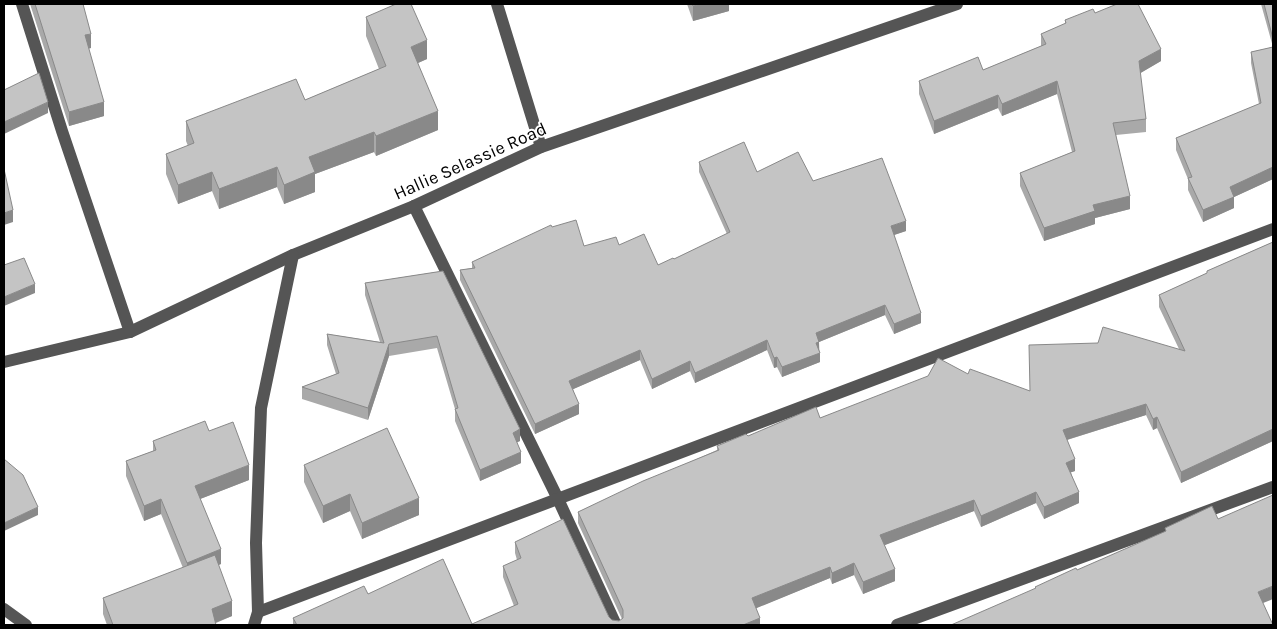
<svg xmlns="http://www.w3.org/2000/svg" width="1277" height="629" font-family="Karla,sans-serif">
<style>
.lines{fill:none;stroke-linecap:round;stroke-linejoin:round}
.minor{stroke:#555;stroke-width:12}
.wall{fill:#a9a9a9}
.shaded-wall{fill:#898989}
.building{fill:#c4c4c4;stroke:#898989}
.labels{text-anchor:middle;stroke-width:4;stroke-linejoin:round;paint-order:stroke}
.street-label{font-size:18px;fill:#000;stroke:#fff}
</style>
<rect width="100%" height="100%" fill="#fff"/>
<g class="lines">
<g class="minor">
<path d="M22 4 62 131 130 332"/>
<path d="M497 4 541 147"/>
<path d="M414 206 558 499 616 625"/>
<path d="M4 362 130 332 293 255 414 206 541 147 957 4"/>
<path d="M4 609 26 625"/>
<path d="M258 612 1273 229"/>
<path d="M254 625 258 612 256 543 261 408 293 255"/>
<path d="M897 625 1273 487"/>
</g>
</g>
<g class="wall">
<path d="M30 4H83L91 48H88L104 116 69 126Z"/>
<path d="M687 4H729V11L693 21Z"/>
<path d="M1261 4H1273V179L1234 197V208L1203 222 1188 190V179L1176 150V138L1259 104 1251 63V52L1273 47Z"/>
<path d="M1095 13 1161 61 1140 73 1146 119V132L1116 135 1130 209 1095 218V224L1044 241 1020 186V173L1072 152 1057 94 1002 116 998 108 934 134 919 94V81L983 70 1041 46V34L1065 24V20Z"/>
<path d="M366 17 427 59 418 63 438 130 376 156 374 152 315 174V192L284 204 277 187 219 209 212 191 178 204 166 174V154L188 146 186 141V121L305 100 379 69 366 36Z"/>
<path d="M699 162 813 181 906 231 894 235 921 323 894 334 885 315 819 342 820 362 782 377 777 367 774 368 767 350 695 383 690 371 652 389 640 360 573 389 579 414 535 434 460 280V270L472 268V262L552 227 584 246 619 245 658 265 674 259 727 234 699 172Z"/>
<path d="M1273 242V441L1181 483 1157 428 1153 430 1146 415 1067 440 1075 471 1071 472 1079 503 1044 519 1036 503 981 527 974 511 884 545 895 581 863 594 854 575 832 584 830 578 756 608 760 625H293V618L368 594 472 624 514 606 503 577V566L517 560 515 553V542L609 617 612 620 619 621 622 619 578 523V512L717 450V446L748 436 820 418 968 374 1030 391 1179 349 1159 307V295L1207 273V271Z"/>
<path d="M443 271 520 441 517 442 521 463 480 481 455 421V409L437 348 389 356 368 420 302 399V387L336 374 327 345V334L380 342 365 295V283Z"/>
<path d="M209 431 249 480 200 499 221 564 218 565 232 616 216 623V625H107L103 614V598L183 568 161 514 144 521 126 476V461L153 451V441Z"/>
<path d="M304 465 419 515 362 539 350 511 323 523 304 482Z"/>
</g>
<g class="shaded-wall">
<path d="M702 4H729V11L693 21V6Z"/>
<path d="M91 34V48L85 50V35Z"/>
<path d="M427 40V59L411 66V47Z"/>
<path d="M1161 49V61L1139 74V61Z"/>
<path d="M1057 81V94L1002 116V104Z"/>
<path d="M998 95V108L934 134V121Z"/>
<path d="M48 102V113L4 134V122Z"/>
<path d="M104 102V116L69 126V112Z"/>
<path d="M438 111V130L376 156V136Z"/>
<path d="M374 132V152L315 174V192L284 204V185L309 157Z"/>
<path d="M277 167V187L219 209V189Z"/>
<path d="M1273 167V179L1234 197V208L1203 222V210L1230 187Z"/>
<path d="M212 172V191L178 204V185Z"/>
<path d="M1130 196V209L1095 218V224L1044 241V228L1093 205Z"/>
<path d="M13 210V222L4 225V213Z"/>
<path d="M906 221V231L891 236V226Z"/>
<path d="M35 284V293L4 306V297Z"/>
<path d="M885 305V315L819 342V352L816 353V333Z"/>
<path d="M921 313V323L894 334V324Z"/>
<path d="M767 340V350L695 383V373Z"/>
<path d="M389 344V356L368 420V408Z"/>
<path d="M640 350V360L569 391V381Z"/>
<path d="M820 353V362L782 377V367Z"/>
<path d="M777 357V367L774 368V358Z"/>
<path d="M690 361V371L652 389V379Z"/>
<path d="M579 404V414L535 434V424Z"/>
<path d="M1146 404V415L1063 441V430Z"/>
<path d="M1157 417V428L1153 430V419Z"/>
<path d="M520 429V441L513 444V433Z"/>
<path d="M1273 429V441L1181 483V472Z"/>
<path d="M521 452V463L480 481V470Z"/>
<path d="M1075 459V471L1066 474V463Z"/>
<path d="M249 465V480L195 501V486Z"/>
<path d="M1036 492V503L981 527V516Z"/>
<path d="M1079 492V503L1044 519V507Z"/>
<path d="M350 494V511L323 523V506Z"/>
<path d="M419 498V515L362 539V523Z"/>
<path d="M161 499V514L144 521V506Z"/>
<path d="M974 500V511L880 547V535Z"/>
<path d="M38 507V515L4 531V523Z"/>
<path d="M221 549V564L187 578V563Z"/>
<path d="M854 563V575L832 584V573Z"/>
<path d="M830 567V578L752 610V598Z"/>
<path d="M895 569V581L863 594V582Z"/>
<path d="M1273 586V599L1258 605V592Z"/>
<path d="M232 601V616L212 624V609Z"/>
<path d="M760 618V625H743Z"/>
</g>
<g class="building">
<path d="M35 4H83L91 34 85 35 104 102 69 112Z"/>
<path d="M396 4H411L427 40 411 47 438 111 376 136 374 132 309 157 315 172 284 185 277 167 219 189 212 172 178 185 166 154 194 143 186 121 296 79 305 100 386 66 366 17Z"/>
<path d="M692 4H702L693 6Z"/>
<path d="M1117 4H1138L1161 49 1139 61 1146 119 1113 123 1130 196 1093 205 1095 211 1044 228 1020 173 1075 151 1057 81 1002 104 998 95 934 121 919 81 978 57 983 70 1046 44 1041 34 1066 23 1065 20 1093 9 1095 13Z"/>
<path d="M1264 4H1273V39Z"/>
<path d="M1273 47V167L1230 187 1234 197 1203 210 1188 178 1192 177 1176 138 1261 103 1251 52Z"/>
<path d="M39 73 48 102 4 122V90Z"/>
<path d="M744 142 757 172 798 152 813 181 882 158 906 221 891 226 921 313 894 324 885 305 816 333 819 342 816 343 820 353 782 367 777 357 774 358 767 340 695 373 690 361 652 379 640 350 569 381 579 404 535 424 460 270 475 268 472 262 551 225 552 227 576 220 584 246 616 237 619 245 644 234 658 265 673 258 674 259 730 232 699 162Z"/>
<path d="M4 169 13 210 4 213Z"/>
<path d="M1273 242V429L1181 472 1157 417 1153 419 1146 404 1063 430 1075 459 1066 463 1079 492 1044 507 1036 492 981 516 974 500 880 535 895 569 863 582 854 563 832 573 830 567 752 598 760 618 743 625H297L293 618 364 586 368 594 443 559 472 624 518 604 503 566 521 558 515 542 563 519 609 617 612 620 619 621 623 618V610L578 512 643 481 719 450 717 446 746 434 748 436 816 407 820 418 928 376 938 358 968 374 970 369 1030 391 1029 345 1098 343 1103 327 1185 351 1159 295 1207 273V271Z"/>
<path d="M24 258 35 284 4 297V265Z"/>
<path d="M443 271 520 429 513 433 521 452 480 470 455 409 458 408 437 336 389 344 368 408 302 387 339 373 327 334 384 343 365 283Z"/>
<path d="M205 421 209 431 233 422 249 465 195 486 221 549 187 563 161 499 144 506 126 461 156 450 153 441Z"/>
<path d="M387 428 419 498 362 523 350 494 323 506 304 465Z"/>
<path d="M4 459 23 475 38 507 4 523Z"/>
<path d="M1273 495V586L1258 592 1273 625H951L1036 588 1035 587 1076 568 1077 570 1166 531 1165 528 1212 506 1218 519Z"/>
<path d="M215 555 232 601 212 609 216 625H113L103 598Z"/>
</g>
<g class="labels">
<g class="street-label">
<text transform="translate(470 161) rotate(-24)" y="6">Hallie Selassie Road</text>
</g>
</g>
<rect width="1277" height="629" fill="none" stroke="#000000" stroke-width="10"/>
</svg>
